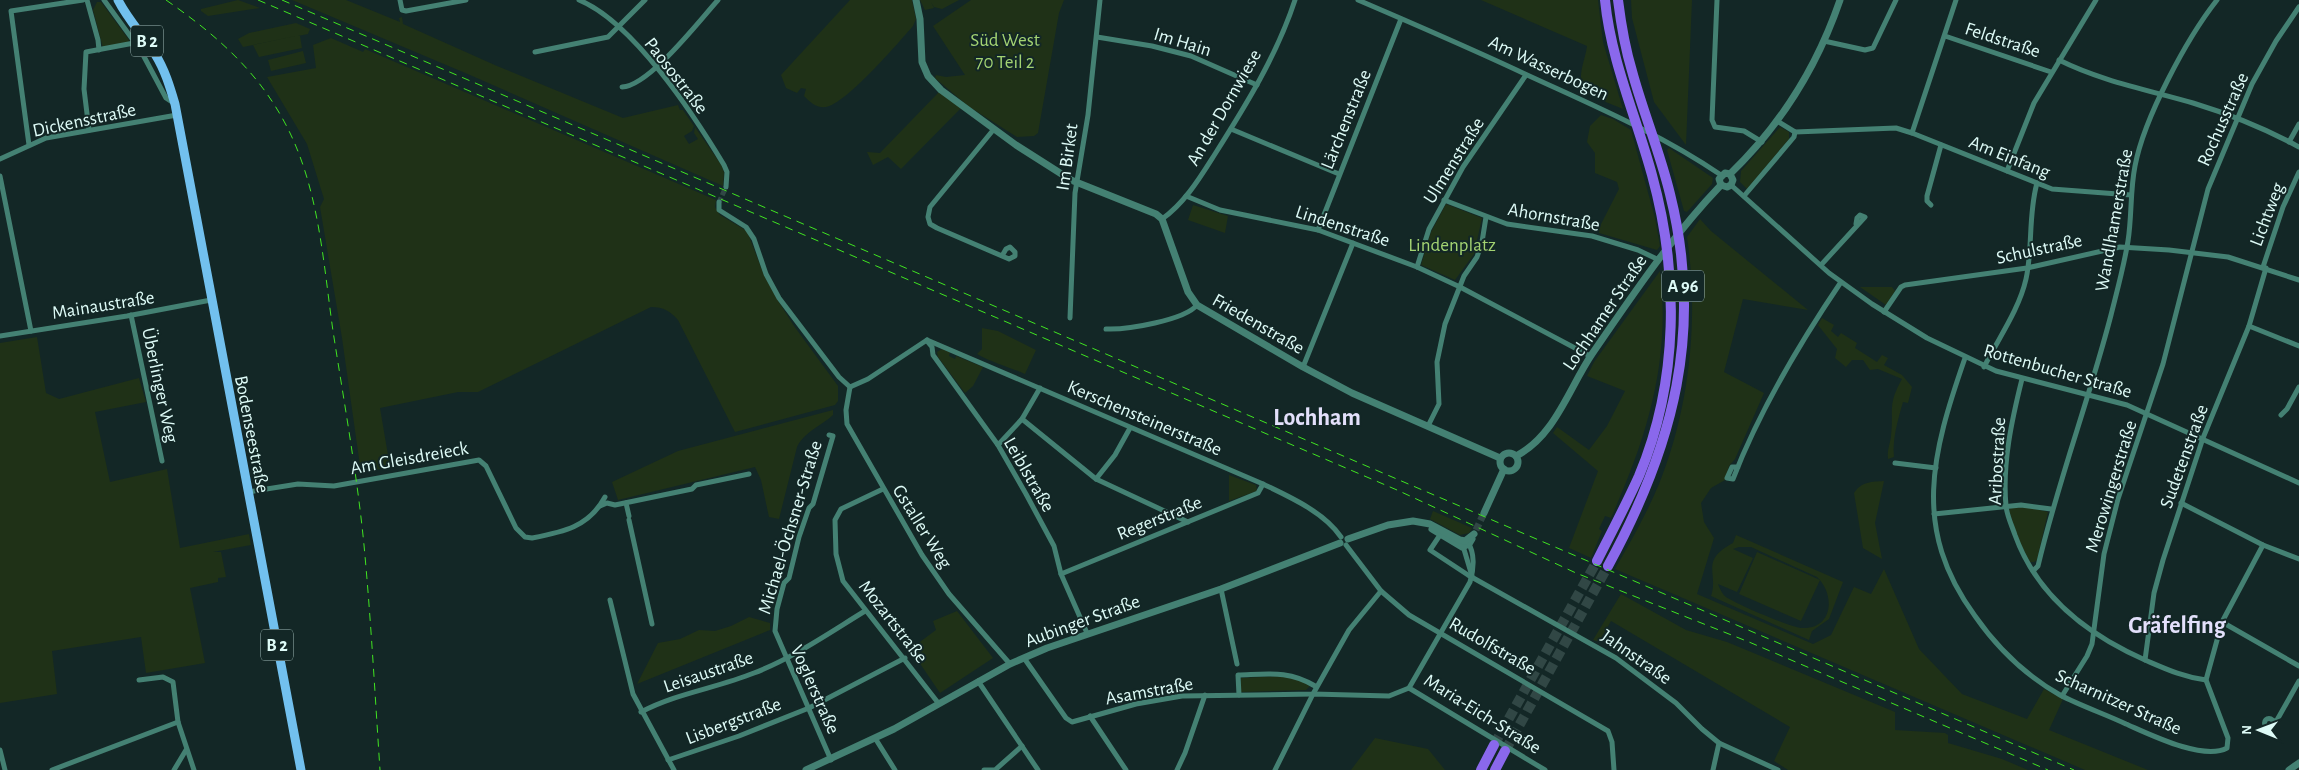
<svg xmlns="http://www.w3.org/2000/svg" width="2299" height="770" font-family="'Alegreya Sans',sans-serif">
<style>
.green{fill:#1f3117;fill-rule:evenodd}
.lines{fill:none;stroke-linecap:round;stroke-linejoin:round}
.minor-tunnel{stroke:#314745;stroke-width:5;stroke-dasharray:5 2.5;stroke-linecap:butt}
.tertiary-tunnel{stroke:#314745;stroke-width:7;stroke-dasharray:7 3.5;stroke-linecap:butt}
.motorway-tunnel{stroke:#314745;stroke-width:10;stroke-dasharray:10 5;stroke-linecap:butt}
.minor{stroke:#448173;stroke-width:5}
.tertiary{stroke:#448173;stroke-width:7}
.primary{stroke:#72c0ee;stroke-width:9}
.motorway{stroke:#8a68ec;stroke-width:10}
.rail{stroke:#40e421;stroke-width:1;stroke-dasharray:8 6;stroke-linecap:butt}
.labels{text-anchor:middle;stroke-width:4;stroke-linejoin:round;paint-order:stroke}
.shield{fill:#132726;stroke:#a1bbb8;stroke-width:1}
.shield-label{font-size:18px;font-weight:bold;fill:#defbf7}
.park-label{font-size:19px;fill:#a3d372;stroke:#132726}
.street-label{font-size:19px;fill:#defbf7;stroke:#132726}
.district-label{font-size:24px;font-weight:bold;fill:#e3e0fb;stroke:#132726}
</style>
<rect width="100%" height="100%" fill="#132726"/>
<g class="green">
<path d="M238 0 260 8 208 16 201 11V9Z"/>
<path d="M292 0H346L400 22 399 18 402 17 403 24 497 66 623 118 678 105 680 110H683L694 126 692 131 684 136 689 144 698 139 694 133 695 127 722 166 724 173 723 186 470 75Z"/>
<path d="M850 0H912L916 19 913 26C898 43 846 104 826 107 816 108 811 103 804 96L806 89 801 88 797 93 786 88 781 75Z"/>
<path d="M920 0H959L942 9 934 7 931 2 934 8 925 10Z"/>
<path d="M971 0H1064L1059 13 1038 133 1034 136 1017 137 968 106 935 78 936 75 946 77 965 75 933 26Z"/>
<path d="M1481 0H1598L1603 42 1623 109 1586 94C1575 78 1585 62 1587 46Z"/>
<path d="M1631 0H1692L1686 145 1654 102 1632 18Z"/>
<path d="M97 2H101L129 40 128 43 103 48 93 10Z"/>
<path d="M296 23 310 29 308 34 243 47 238 39 249 33Z"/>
<path d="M295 36H300L302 48 259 57 253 45Z"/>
<path d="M331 38 363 52 365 49 716 200 715 207 720 215 747 231 764 275 777 299 794 326 838 386V401L835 405 735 432 678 320C670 311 664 307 651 307L478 392H458L380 408 390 467 361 473 342 338 320 207 324 199 307 144 267 77 316 68 313 45Z"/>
<path d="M303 51 306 63 271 71 268 60Z"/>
<path d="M939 92 961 108 901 169 888 157 873 165 867 152 880 153Z"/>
<path d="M1601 115 1613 119 1631 130 1655 218 1660 246 1657 250 1599 233V228L1619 189 1617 182 1595 173V153L1587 142 1590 126Z"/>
<path d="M1780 127 1789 132V139L1747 189 1740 182 1741 171Z"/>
<path d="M1669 148 1713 178 1712 184 1687 212 1684 211 1667 150Z"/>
<path d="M1446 204 1482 218 1474 254 1455 280 1421 265 1431 232Z"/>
<path d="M1193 205 1228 216 1225 233 1188 220Z"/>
<path d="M1700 219 1711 231 1808 310 1743 299 1724 372 1764 393 1735 459 1729 466 1725 480 1711 488 1701 503 1704 522 1714 538 1697 594 1813 644 1831 635 1854 587 1871 594 1884 569 1919 649 1962 694 2027 719 2044 689 2063 699 2049 730 2148 770H2085L1615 569C1631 541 1647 513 1659 484 1690 407 1699 318 1687 237Z"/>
<path d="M1660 271C1671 361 1647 437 1611 518L1605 516 1599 529 1602 531 1591 558 1569 548 1598 471 1553 433 1557 427 1589 450 1607 426 1625 391 1587 376 1594 362Z"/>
<path d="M1860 287H1892L1895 291 1886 305Z"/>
<path d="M1822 318 1834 325 1831 331 1838 337 1841 333 1857 343 1855 348 1877 362 1882 355 1888 358 1884 365 1902 375 1912 387 1908 403 1903 402C1898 419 1892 440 1894 457L1888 459C1887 449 1890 445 1891 436 1894 408 1887 406 1902 379L1878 369 1870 370 1863 360H1852L1846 367 1835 358 1837 349 1818 325Z"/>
<path d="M982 328 998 331 1036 350 1025 374C1009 367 993 363 977 354L982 349Z"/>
<path d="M37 337 46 393 59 399 139 378 146 402 95 412 110 482 167 469 180 548 249 534 251 545 213 552H221L226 577 218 578V582L190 588 205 663 146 673 141 637 52 651 57 694 0 703V343Z"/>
<path d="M942 349 950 352 949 356 955 359 956 356 983 367 973 386 965 393 938 357 937 352Z"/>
<path d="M833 410V415C821 426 804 432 797 447L779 519 769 517 761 480 755 467 618 500 612 482 678 451Z"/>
<path d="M1229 475 1256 485 1257 491 1229 501Z"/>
<path d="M1884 481 1875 523 1882 559 1863 548 1854 493C1862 481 1872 482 1884 481Z"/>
<path d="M2026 507 2048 512 2037 560 2034 562H2030L2018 539 2009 510 2011 508Z"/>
<path d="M1433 511 1472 528 1469 533 1460 535 1430 519Z"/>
<path d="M1736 535 1843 582 1829 619 1812 631 1809 640 1711 596C1719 573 1699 561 1733 543ZM1739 547H1751L1817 577C1836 595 1833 630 1801 628 1790 627 1736 604 1726 597 1722 594 1720 589 1718 584L1737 592 1753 558 1733 549Z"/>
<path d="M1757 552 1820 580 1801 621 1739 594Z"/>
<path d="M1621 594 1686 630 1727 642 1895 712V730L1945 733 1948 735V743L2002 759 2028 770H1788L1774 761 1790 727 1611 621 1599 642 1593 640Z"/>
<path d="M957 611 993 658 940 693 919 662 913 647 936 630 933 621Z"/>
<path d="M749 617 770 623V630L637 684 658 643 680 639 699 630 715 631 731 626Z"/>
<path d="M1285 676 1299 679 1310 686 1306 690 1241 692V678Z"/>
<path d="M1375 738 1428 749 1445 770H1351Z"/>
</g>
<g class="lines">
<path class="minor-tunnel" d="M719 202 726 187"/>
<path class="tertiary-tunnel" d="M1476 530 1484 513"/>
<g class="motorway-tunnel">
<path d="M1494 745 1597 561"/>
<path d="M1505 751 1608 566"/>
</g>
<g class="minor">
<path d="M87 0 98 40 99 50"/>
<path d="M104 0 141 51 166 98 175 104"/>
<path d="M400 0 402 10 406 11 466 0"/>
<path d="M579 0C633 22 694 115 724 165L727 172 726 187"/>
<path d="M1358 0C1414 24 1470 48 1525 74 1592 105 1659 133 1721 175"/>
<path d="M1717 0 1712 120 1715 127 1744 131 1762 142"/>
<path d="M1945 36 2051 72"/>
<path d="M1097 37 1152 46 1191 56 1257 85"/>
<path d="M1824 41 1865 50 1873 48 1896 0"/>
<path d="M535 52 608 37 645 0"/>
<path d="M2059 60C2101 81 2148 90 2193 103 2229 114 2266 129 2299 147"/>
<path d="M622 87C649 86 699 21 718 0"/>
<path d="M1777 121 1795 132 1896 128 1912 133 1956 0"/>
<path d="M994 129 930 207 928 217 930 224 937 228 1009 259 1015 256V252L1010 247 1006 249 1002 256"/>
<path d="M1231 129 1339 174"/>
<path d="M89 130 84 89 86 52 134 43"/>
<path d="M1912 133 2052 189 2131 195"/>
<path d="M2289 142 2299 124"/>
<path d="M29 145 11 11 83 0"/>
<path d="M0 159 46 138 177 115"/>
<path d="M2007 171 2034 103 2096 0"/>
<path d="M0 176 31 331"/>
<path d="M1731 185 1829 273 1872 304 1927 338 1996 371 2127 405 2299 483"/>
<path d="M1186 196 1220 210 1318 230 1417 267 1460 287 1590 356"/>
<path d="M1744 196 1794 137 1795 132"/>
<path d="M1444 200 1507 224 1592 236 1638 250 1659 260"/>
<path d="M719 202V210L746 227 754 239 766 274 779 298 839 377 850 387"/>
<path d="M1931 205 1927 201V196L1941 145"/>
<path d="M1162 219C1185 203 1201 176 1215 154 1246 105 1277 55 1295 0"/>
<path d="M1318 230 1401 19"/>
<path d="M1821 265 1865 217 1860 215 1857 218 1856 224"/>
<path d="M1417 267 1429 229 1463 167 1526 75"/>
<path d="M2263 267 2283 207 2299 172"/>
<path d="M1884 312 1901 287 1905 285 2027 268 2120 247 2169 250 2228 257 2299 280"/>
<path d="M131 315 162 461"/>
<path d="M1070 318 1075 193 1088 115 1100 0"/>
<path d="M2249 326 2299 346"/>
<path d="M1106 329C1127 330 1185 320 1197 305"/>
<path d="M0 336 127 316 211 300"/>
<path d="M927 340 1263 484C1290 497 1324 512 1341 537"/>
<path d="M927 341 932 347 933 355 998 445 1026 494 1054 546 1061 574 1087 633"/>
<path d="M1965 358C1932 453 1911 529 1975 616 1998 649 2025 675 2060 695 2081 706 2105 714 2126 724 2149 734 2203 761 2227 748L2228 738 2206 680 2222 622 2263 545"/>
<path d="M1303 367 1353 243"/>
<path d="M1984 367C1998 339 2019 310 2026 279 2033 248 2028 215 2037 183"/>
<path d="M2022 379C2012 419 2002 464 2006 506 2007 516 2012 526 2015 535 2037 596 2088 635 2145 660 2166 669 2183 677 2206 680"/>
<path d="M850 387 846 410 847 424 922 555 949 594 1010 664"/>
<path d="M850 387 868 379 927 340"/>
<path d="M2281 415 2287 409 2299 387"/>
<path d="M1022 419 1096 479 1188 522"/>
<path d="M1428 426 1439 404 1437 362 1445 324 1464 276 1477 257 1482 242 1486 217"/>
<path d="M829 435 833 436 813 504 809 508 799 537 789 578 784 583 777 609 775 631 831 760"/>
<path d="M998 445 1022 419 1040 388"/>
<path d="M1895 463 1936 468"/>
<path d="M1738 467H1732L1727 478 1733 479C1760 409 1799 344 1841 282"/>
<path d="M1096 479 1115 455 1130 428"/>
<path d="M883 489 841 509 835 520 836 554 843 581 939 704"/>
<path d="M248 492 298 484 334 486 479 460 486 466 516 528 525 537 532 538C563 532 589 527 605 497"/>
<path d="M626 503 629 516"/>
<path d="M2181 503 2263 545 2299 559"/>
<path d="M600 506 607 503 615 505 692 489 696 485 749 474"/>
<path d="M1934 514 2021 505 2051 509"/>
<path d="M629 520 652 624"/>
<path d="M1440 535 1430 550 1468 575 1616 658 1676 703 1702 729 1719 743 1778 770"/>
<path d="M1468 543C1475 553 1474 569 1470 582L1409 688 1545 770"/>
<path d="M1346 545 1381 591 1409 615 1608 731 1612 742 1614 770"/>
<path d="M1463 546 1472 576"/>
<path d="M2033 571 2038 566C2058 481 2089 400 2111 315 2117 291 2124 266 2128 241 2132 216 2130 191 2135 166 2144 118 2187 38 2217 0"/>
<path d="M1061 574 1258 493 1263 484"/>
<path d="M1221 589 1237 664"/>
<path d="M610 600 633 694 674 770"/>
<path d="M2222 622 2299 666"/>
<path d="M1024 658 1066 718 1072 722 1136 704 1182 696 1313 694 1349 630 1381 591"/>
<path d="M2145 660 2154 593 2163 560 2203 438 2249 326 2266 268"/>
<path d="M139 680 163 677 173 682 178 722 194 770"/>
<path d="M978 681 1038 770"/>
<path d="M1239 695 1238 675C1268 674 1289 670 1315 686"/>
<path d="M2062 696 2087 656 2092 644 2104 554 2118 499 2163 364 2208 189 2252 84 2276 41 2299 7"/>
<path d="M641 712C677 693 717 688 754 673 793 658 829 633 865 611"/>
<path d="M1090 716 1126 770"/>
<circle cx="2269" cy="723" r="4.5"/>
<path d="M2274 721 2277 720 2299 681"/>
<path d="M875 738 895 770"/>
<path d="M0 750 5 770"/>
<path d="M668 760 739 736 809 708 905 658"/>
<path d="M52 770 178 722"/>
<path d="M174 770 186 750"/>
<path d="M984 770H995L1022 746"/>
<path d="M1177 770 1185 753 1205 695"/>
<path d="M1275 770 1313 694 1389 696 1409 688"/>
<path d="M1713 770 1719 743"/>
</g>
<g class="tertiary">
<path d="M916 0 920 19 922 62 928 76 941 90 1016 145 1071 180 1156 214 1162 219 1188 292 1197 305 1303 367 1352 393 1500 458"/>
<path d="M1730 174C1781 125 1817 67 1840 0"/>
<path d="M1721 185 1727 187 1731 185 1733 180 1730 174"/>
<path d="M1721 185 1719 179 1725 173 1730 174"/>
<circle cx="1509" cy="462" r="9"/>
<path d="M1516 456C1555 436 1569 388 1592 354 1632 296 1672 236 1721 185"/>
<path d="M1484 513 1504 469"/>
<path d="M1432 529 1462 547 1469 544 1472 539"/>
<path d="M1348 539 1388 525 1413 521 1430 524 1460 540 1465 541 1474 534"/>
<path d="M806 770 894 729 1010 664 1047 648 1221 589 1340 543"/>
<path d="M2289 770 2299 763"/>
</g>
<path class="primary" d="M118 0C128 20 143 35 155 54 165 70 170 87 175 104L301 770"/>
<g class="motorway">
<path d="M1597 561C1611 533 1626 505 1639 476 1679 381 1679 273 1652 175 1636 116 1611 61 1605 0"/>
<path d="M1608 566C1674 445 1704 330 1670 194 1660 152 1643 112 1632 71 1625 48 1621 24 1618 0"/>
<path d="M1481 770 1494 745"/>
<path d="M1495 770 1505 751"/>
</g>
<g class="rail">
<path d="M166 0C215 34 258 71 286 125 319 188 323 261 333 331 344 402 357 474 364 545 371 620 375 695 380 770"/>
<path d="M258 0 1397 490 1576 573 1749 642 2048 770"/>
<path d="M282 0 2074 770"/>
</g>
</g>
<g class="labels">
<g class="shield">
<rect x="131" y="25.5" width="32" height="31" rx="4"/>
<rect x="1662" y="270.5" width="42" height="31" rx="4"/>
<rect x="261" y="629.5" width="32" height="31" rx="4"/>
</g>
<g class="shield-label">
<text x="147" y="47">B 2</text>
<text x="1683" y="292">A 96</text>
<text x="277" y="651">B 2</text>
</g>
<g class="park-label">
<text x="1005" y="46">Süd West<tspan x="1005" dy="22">70 Teil 2</tspan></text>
<text x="1452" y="251">Lindenplatz</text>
</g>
<g class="street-label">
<text transform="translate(2003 39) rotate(18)" y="7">Feldstraße</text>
<text transform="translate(1183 41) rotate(17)" y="7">Im Hain</text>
<text transform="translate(1549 67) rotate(25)" y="7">Am Wasserbogen</text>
<text transform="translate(677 75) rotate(52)" y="7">Paosostraße</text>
<text transform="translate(1223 107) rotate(-60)" y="7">An der Dornwiese</text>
<text transform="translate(84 119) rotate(-12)" y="7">Dickensstraße</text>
<text transform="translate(1345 119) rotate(-68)" y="7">Lärchenstraße</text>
<text transform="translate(2222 119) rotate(-66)" y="7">Rochusstraße</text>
<text transform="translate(2010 156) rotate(22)" y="7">Am Einfang</text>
<text transform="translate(1066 157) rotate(-82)" y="7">Im Birket</text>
<text transform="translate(1453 160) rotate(-58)" y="7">Ulmenstraße</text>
<text transform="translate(2266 214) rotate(-69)" y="7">Lichtweg</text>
<text transform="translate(1554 216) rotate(10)" y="7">Ahornstraße</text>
<text transform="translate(2113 220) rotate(-80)" y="7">Wandlhamerstraße</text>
<text transform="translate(1343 225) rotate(18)" y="7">Lindenstraße</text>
<text transform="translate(2039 248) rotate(-12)" y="7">Schulstraße</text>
<text transform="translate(103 304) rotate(-9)" y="7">Mainaustraße</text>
<text transform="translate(1604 312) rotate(-56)" y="7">Lochhamer Straße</text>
<text transform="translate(1259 323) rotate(30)" y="7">Friedenstraße</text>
<text transform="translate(2058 370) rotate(16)" y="7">Rottenbucher Straße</text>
<text transform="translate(161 385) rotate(78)" y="7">Überlinger Weg</text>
<text transform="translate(1145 417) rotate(23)" y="7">Kerschensteinerstraße</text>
<text transform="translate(253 434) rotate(79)" y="7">Bodenseestraße</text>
<text transform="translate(2183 456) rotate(-70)" y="7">Sudetenstraße</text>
<text transform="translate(409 457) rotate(-10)" y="7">Am Gleisdreieck</text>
<text transform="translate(1996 461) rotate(-87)" y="7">Aribostraße</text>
<text transform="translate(1030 474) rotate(60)" y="7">Leiblstraße</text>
<text transform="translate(2110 486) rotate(-73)" y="7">Merowingerstraße</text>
<text transform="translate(1159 517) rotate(-22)" y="7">Regerstraße</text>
<text transform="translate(923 526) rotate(58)" y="7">Gstaller Weg</text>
<text transform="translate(789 527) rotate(-73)" y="7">Michael-Öchsner-Straße</text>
<text transform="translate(1082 620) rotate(-20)" y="7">Aubinger Straße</text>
<text transform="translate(894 621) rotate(52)" y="7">Mozartstraße</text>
<text transform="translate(1493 645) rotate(30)" y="7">Rudolfstraße</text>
<text transform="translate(1637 656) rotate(35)" y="7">Jahnstraße</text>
<text transform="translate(708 671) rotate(-19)" y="7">Leisaustraße</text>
<text transform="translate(816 689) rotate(66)" y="7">Voglerstraße</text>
<text transform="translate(1149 690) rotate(-10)" y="7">Asamstraße</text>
<text transform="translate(2119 701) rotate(24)" y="7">Scharnitzer Straße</text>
<text transform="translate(1483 713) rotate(32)" y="7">Maria-Eich-Straße</text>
<text transform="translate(733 720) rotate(-21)" y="7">Lisbergstraße</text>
</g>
<g class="district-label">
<text x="1317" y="425">Lochham</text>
<text x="2177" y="633">Gräfelfing</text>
</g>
</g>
<g transform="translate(2259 730) rotate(271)" stroke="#132726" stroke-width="4" paint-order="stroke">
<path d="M0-4L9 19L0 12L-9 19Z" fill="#defbf7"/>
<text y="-8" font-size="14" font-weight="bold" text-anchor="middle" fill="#defbf7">N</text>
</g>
</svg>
